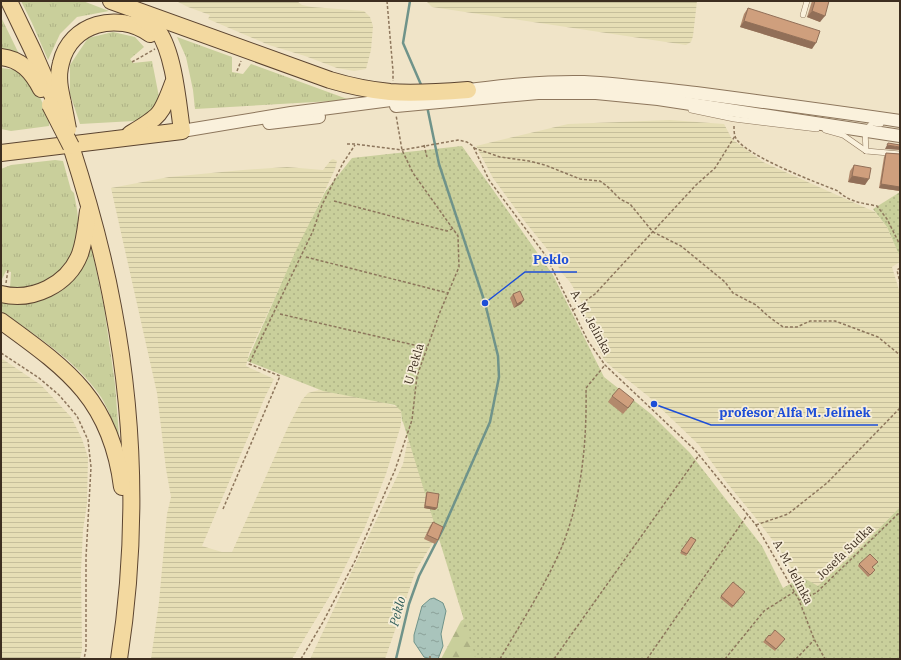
<svg xmlns="http://www.w3.org/2000/svg" width="901" height="660" font-family="'IBM Plex Serif',serif">
<style>
.farmland{fill:url(#farmland-rules)}
.grass{fill:url(#grass-tufts)}
.forest{fill:url(#forest-firs)}
.garden{fill:url(#garden-dots)}
.water{fill:url(#water-ripples);stroke:#6f938a}
.lines{fill:none;stroke-linecap:round;stroke-linejoin:round}
.stream{stroke:#6f938a;stroke-width:2.5}
.service-casing{stroke:#8d765c;stroke-width:6}
.tertiary-casing{stroke:#8d765c;stroke-width:14}
.primary-casing{stroke:#5b4430;stroke-width:18}
.path{stroke:#8d765c;stroke-width:1.5;stroke-dasharray:3 2;stroke-linecap:butt}
.service{stroke:#faf1dc;stroke-width:5}
.tertiary{stroke:#faf1dc;stroke-width:12}
.primary{stroke:#f3d9a0;stroke-width:16}
.primary-bridge-casing{stroke:#5b4430;stroke-width:18;stroke-linecap:butt}
.primary-bridge{stroke:#f3d9a0;stroke-width:16}
.wall{fill:#b2896c}
.shaded-wall{fill:#916f58}
.building{fill:#cf9f7d;stroke:#916f58}
.labels{text-anchor:middle;stroke-width:3.5;stroke-linejoin:round;paint-order:stroke}
.street-label{font-size:12px;fill:#3d2e20;stroke:#f7eed8}
.water-label{font-size:13px;font-style:italic;fill:#2f5d5a;stroke:#f7eed8}
.leader{fill:none;stroke:#1d4ed8;stroke-width:1.5}
.callout-dot{fill:#1d4ed8;stroke:#f7eed8;stroke-width:1.5}
.callout-label{font-size:13px;text-anchor:middle;font-weight:bold;fill:#1d4ed8;stroke:#f7eed8;stroke-width:3.5;stroke-linejoin:round;paint-order:stroke}
</style>
<defs>
<pattern id="farmland-rules" width="6" height="5" patternUnits="userSpaceOnUse"><rect width="6" height="5" fill="#e6deb5"/><path d="M0 2.5h6" fill="none" stroke="#c6bf9b"/></pattern>
<pattern id="grass-tufts" width="24" height="20" patternUnits="userSpaceOnUse"><rect width="24" height="20" fill="#c9cf9b"/><path d="M3 7l-1-3M5 7V3M7 7l1-3M15 17l-1-3M17 17v-4M19 17l1-3" fill="none" stroke="#aeb285"/></pattern>
<pattern id="forest-firs" width="22" height="20" patternUnits="userSpaceOnUse"><rect width="22" height="20" fill="#c9cf9b"/><path d="M5 1l3.5 6h-7zM16 11l3.5 6h-7z" fill="#aeb285"/></pattern>
<pattern id="garden-dots" width="8" height="8" patternUnits="userSpaceOnUse"><rect width="8" height="8" fill="#c9cf9b"/><path d="M2 2h.1M6 6h.1" fill="none" stroke="#aeb285" stroke-width="1.8" stroke-linecap="round"/></pattern>
<pattern id="water-ripples" width="26" height="14" patternUnits="userSpaceOnUse"><rect width="26" height="14" fill="#a9c4bc"/><path d="M2 4q2-2 4 0t4 0M15 11q2-2 4 0t4 0" fill="none" stroke="#8ba098"/></pattern>
</defs>
<rect width="100%" height="100%" fill="#f0e4c8"/>
<g class="farmland">
<path d="M176 1H297L302 5 312 7 364 11 370 17 373 26 371 50 366 69 354 71 337 68 305 56 269 45 208 19 210 15 188 7Z"/>
<path d="M426 1H697L693 36 691 42 686 45 432 7Z"/>
<path d="M670 120 724 124 732 139 763 162 875 212 887 227 900 257V262L892 267 900 293V507L861 547 818 587 793 571 780 550 755 517 727 483 699 445 648 396 614 369 604 360 586 322 581 301 570 282 561 272 552 255 526 223 493 178 476 146 568 124Z"/>
<path d="M333 159 337 161 335 169 249 353 246 366 274 379 265 397 202 546 222 552H232L288 427 302 400 308 393 319 390 382 402 398 407 401 411V425L386 474 365 527 334 589 292 659H151L159 602 167 514 171 497 166 469 157 393 111 188 169 177 243 170 287 167 323 170 331 160Z"/>
<path d="M1 358 41 385 71 417 82 439 88 457 87 504 83 530 81 571 82 650 80 659H1Z"/>
<path d="M408 439 440 531 416 570 385 659H310L403 464Z"/>
</g>
<g class="grass">
<path d="M21 1H83L109 11 77 17 60 34 48 60 32 23Z"/>
<path d="M1 17 19 54 1 49Z"/>
<path d="M113 32 135 37 144 47 130 59 133 63 152 61 160 102 146 117 134 121 80 124 70 94V65L88 38Z"/>
<path d="M177 37 232 57V72L243 74 251 64 350 100 195 109 193 90 186 57Z"/>
<path d="M1 68 17 70 35 85 49 119V126L11 131 1 129Z"/>
<path d="M55 160 63 161 71 190 74 193C77 210 81 227 77 245 70 273 38 293 10 288L11 272 6 271 1 281V169L11 165Z"/>
<path d="M90 241 104 307 115 384 119 436C113 423 108 408 101 397 76 360 36 336 1 311V301H37L52 296 64 289 82 267Z"/>
</g>
<path class="forest" d="M505 590 480 659H441L461 621Z"/>
<g class="garden">
<path d="M462 146 553 275 604 377 651 414 690 453 762 546 783 588 802 577 818 586 861 547 900 507V659H476L403 422 402 421 401 411 395 405 323 391 247 361 297 248 325 192 352 158Z"/>
<path d="M900 192V257L887 227 873 209Z"/>
</g>
<path class="water" d="M434 598 443 603 446 611 441 634 443 646 438 659H432L424 657 414 642V635L422 606 430 599Z"/>
<g class="lines">
<g class="stream">
<path d="M410 1 403 43 422 87"/>
<path d="M396 659 409 604 419 576 443 529 490 422 499 377 498 356 485 303 439 164 427 106"/>
</g>
<g class="service-casing">
<g id="service">
<path d="M803 15 807 1"/>
<path d="M691 110 734 119 817 129"/>
<path d="M825 130 843 135 866 151 900 154"/>
<path d="M866 151 865 131 872 123 881 124"/>
</g>
</g>
<g class="tertiary-casing">
<g id="tertiary">
<path d="M460 91C501 86 542 81 584 82 621 84 659 89 696 93 764 102 832 111 900 121"/>
<path d="M396 106 538 93H596L658 99 900 136"/>
<path d="M269 123 319 117"/>
<path d="M182 131 291 113 406 98"/>
</g>
</g>
<g class="primary-casing">
<g id="primary">
<path d="M9 1 33 51 56 104"/>
<path d="M111 1 330 80C350 86 370 90 390 92 416 94 442 92 468 90"/>
<path d="M1 57C21 59 32 72 41 89"/>
<path d="M63 103C60 90 57 77 61 63 70 23 118 11 150 34"/>
<path d="M130 134C160 116 161 116 173 83"/>
<path d="M71 146C88 199 103 252 113 307 135 422 137 543 119 659"/>
<path d="M1 153 182 131C178 103 174 53 158 31 153 25 145 20 139 15"/>
<path d="M1 294C32 302 68 285 80 254 85 240 86 225 88 211"/>
<path d="M1 321C67 369 111 399 122 487"/>
</g>
</g>
<g class="path">
<path d="M387 1 393 71V81"/>
<path d="M132 62 155 49"/>
<path d="M237 71 241 61"/>
<path d="M734 126C734 129 734 133 735 136 740 154 818 183 838 191 849 202 862 203 877 206L887 219 900 245"/>
<path d="M347 144H355L402 150 458 140 467 142 473 146 489 180 546 256 588 341 605 365 695 450 756 525 799 600 814 639 825 659"/>
<path d="M424 145 427 157"/>
<path d="M474 148 500 157 529 161 545 165 580 179 600 181 607 186 620 199 630 204 653 232 681 246 725 282 733 293 756 305 768 316 783 327H797L810 321H835L878 337 900 355"/>
<path d="M334 201 447 231 452 229"/>
<path d="M306 257 448 293"/>
<path d="M900 268 897 270 900 283"/>
<path d="M6 283 8 270"/>
<path d="M573 310 595 294 696 185 715 168 735 136"/>
<path d="M280 314 427 348"/>
<path d="M1 353 39 378 59 395 77 416 88 440 91 467 86 557V649L84 659"/>
<path d="M223 509 280 376 249 364 313 231 322 205 343 163 355 145"/>
<path d="M756 525 788 514 827 483 900 408"/>
<path d="M799 600 816 593 900 512"/>
<path d="M301 659 323 622 355 561 395 470 412 420 417 376 440 312 459 267 458 236 413 173 402 150 396 115"/>
<path d="M430 659V654"/>
<path d="M500 659C518 628 538 597 554 564 581 510 587 447 586 388L605 365"/>
<path d="M554 659 699 455"/>
<path d="M647 659 748 514"/>
<path d="M725 659 764 611 794 592"/>
<path d="M796 659 814 640"/>
</g>
<use href="#service" class="service"/>
<use href="#tertiary" class="tertiary"/>
<use href="#primary" class="primary"/>
<g class="primary-bridge-casing">
<g id="primary-bridge">
<path d="M63 103 68 129"/>
<path d="M50 105 71 146"/>
</g>
</g>
<use href="#primary-bridge" class="primary-bridge"/>
</g>
<g class="wall">
<path d="M812 1H829L820 22 807 17Z"/>
<path d="M748 8 812 49 740 27 744 14Z"/>
<path d="M886 153 900 154V191L879 188 884 157Z"/>
<path d="M854 165 865 185 848 182 850 171Z"/>
<path d="M513 294 524 300 521 304 514 308 510 298Z"/>
<path d="M612 396 630 406 623 414 608 402Z"/>
<path d="M427 492 437 508 435 510 424 508 426 494Z"/>
<path d="M433 522 438 540 435 544 424 539 430 526Z"/>
<path d="M691 537 696 540 686 556 680 553Z"/>
<path d="M859 564H876L872 568 873 573 868 577 858 566Z"/>
<path d="M745 592 732 608 720 598 721 596Z"/>
<path d="M769 635 770 636 785 639 775 651 763 642Z"/>
</g>
<g class="shaded-wall">
<path d="M812 11 825 16 820 22 807 17Z"/>
<path d="M744 21 816 43 812 49 740 27Z"/>
<path d="M887 145 900 147V150L885 149Z"/>
<path d="M852 176 869 179 865 185 848 182Z"/>
<path d="M881 184 900 187V191L879 188Z"/>
<path d="M524 300 521 304 514 308 517 304Z"/>
<path d="M425 506 437 508 435 510 424 508Z"/>
</g>
<g class="building">
<path d="M815 1H829L825 16 812 11Z"/>
<path d="M748 8 820 31 816 43 744 21Z"/>
<path d="M888 143 900 145V147L887 145Z"/>
<path d="M886 153 900 154V187L881 184Z"/>
<path d="M854 165 871 168 869 179 852 176Z"/>
<path d="M520 291 524 300 517 304 513 294Z"/>
<path d="M619 388 634 400 628 408 612 396Z"/>
<path d="M427 492 439 494 437 508 425 506Z"/>
<path d="M433 522 443 527 438 540 427 535Z"/>
<path d="M691 537 696 540 687 554 681 551Z"/>
<path d="M870 554 878 562 872 567 875 570 870 575 859 564Z"/>
<path d="M733 582 745 592 733 606 721 596Z"/>
<path d="M775 630 785 639 776 649 765 640 769 635 770 636Z"/>
</g>
<g class="labels">
<g class="street-label">
<text transform="translate(591 322) rotate(61)" y="4">A. M. Jelínka</text>
<text transform="translate(414 364) rotate(-74)" y="4">U Pekla</text>
<text transform="translate(845 552) rotate(-44)" y="4">Josefa Sudka</text>
<text transform="translate(793 572) rotate(62)" y="4">A. M. Jelínka</text>
</g>
<g class="water-label">
<text transform="translate(397 611) rotate(-75)" y="5">Peklo</text>
</g>
</g>
<path class="leader" d="M485 303L525 272H577M654 404L711 425H878"/>
<g class="callout-dot">
<circle cx="485" cy="303" r="4"/>
<circle cx="654" cy="404" r="4"/>
</g>
<g class="callout-label">
<text x="551" y="264">Peklo</text>
<text x="795" y="417">profesor Alfa M. Jelínek</text>
</g>
<rect width="901" height="660" fill="none" stroke="#3d2e20" stroke-width="4"/>
</svg>
